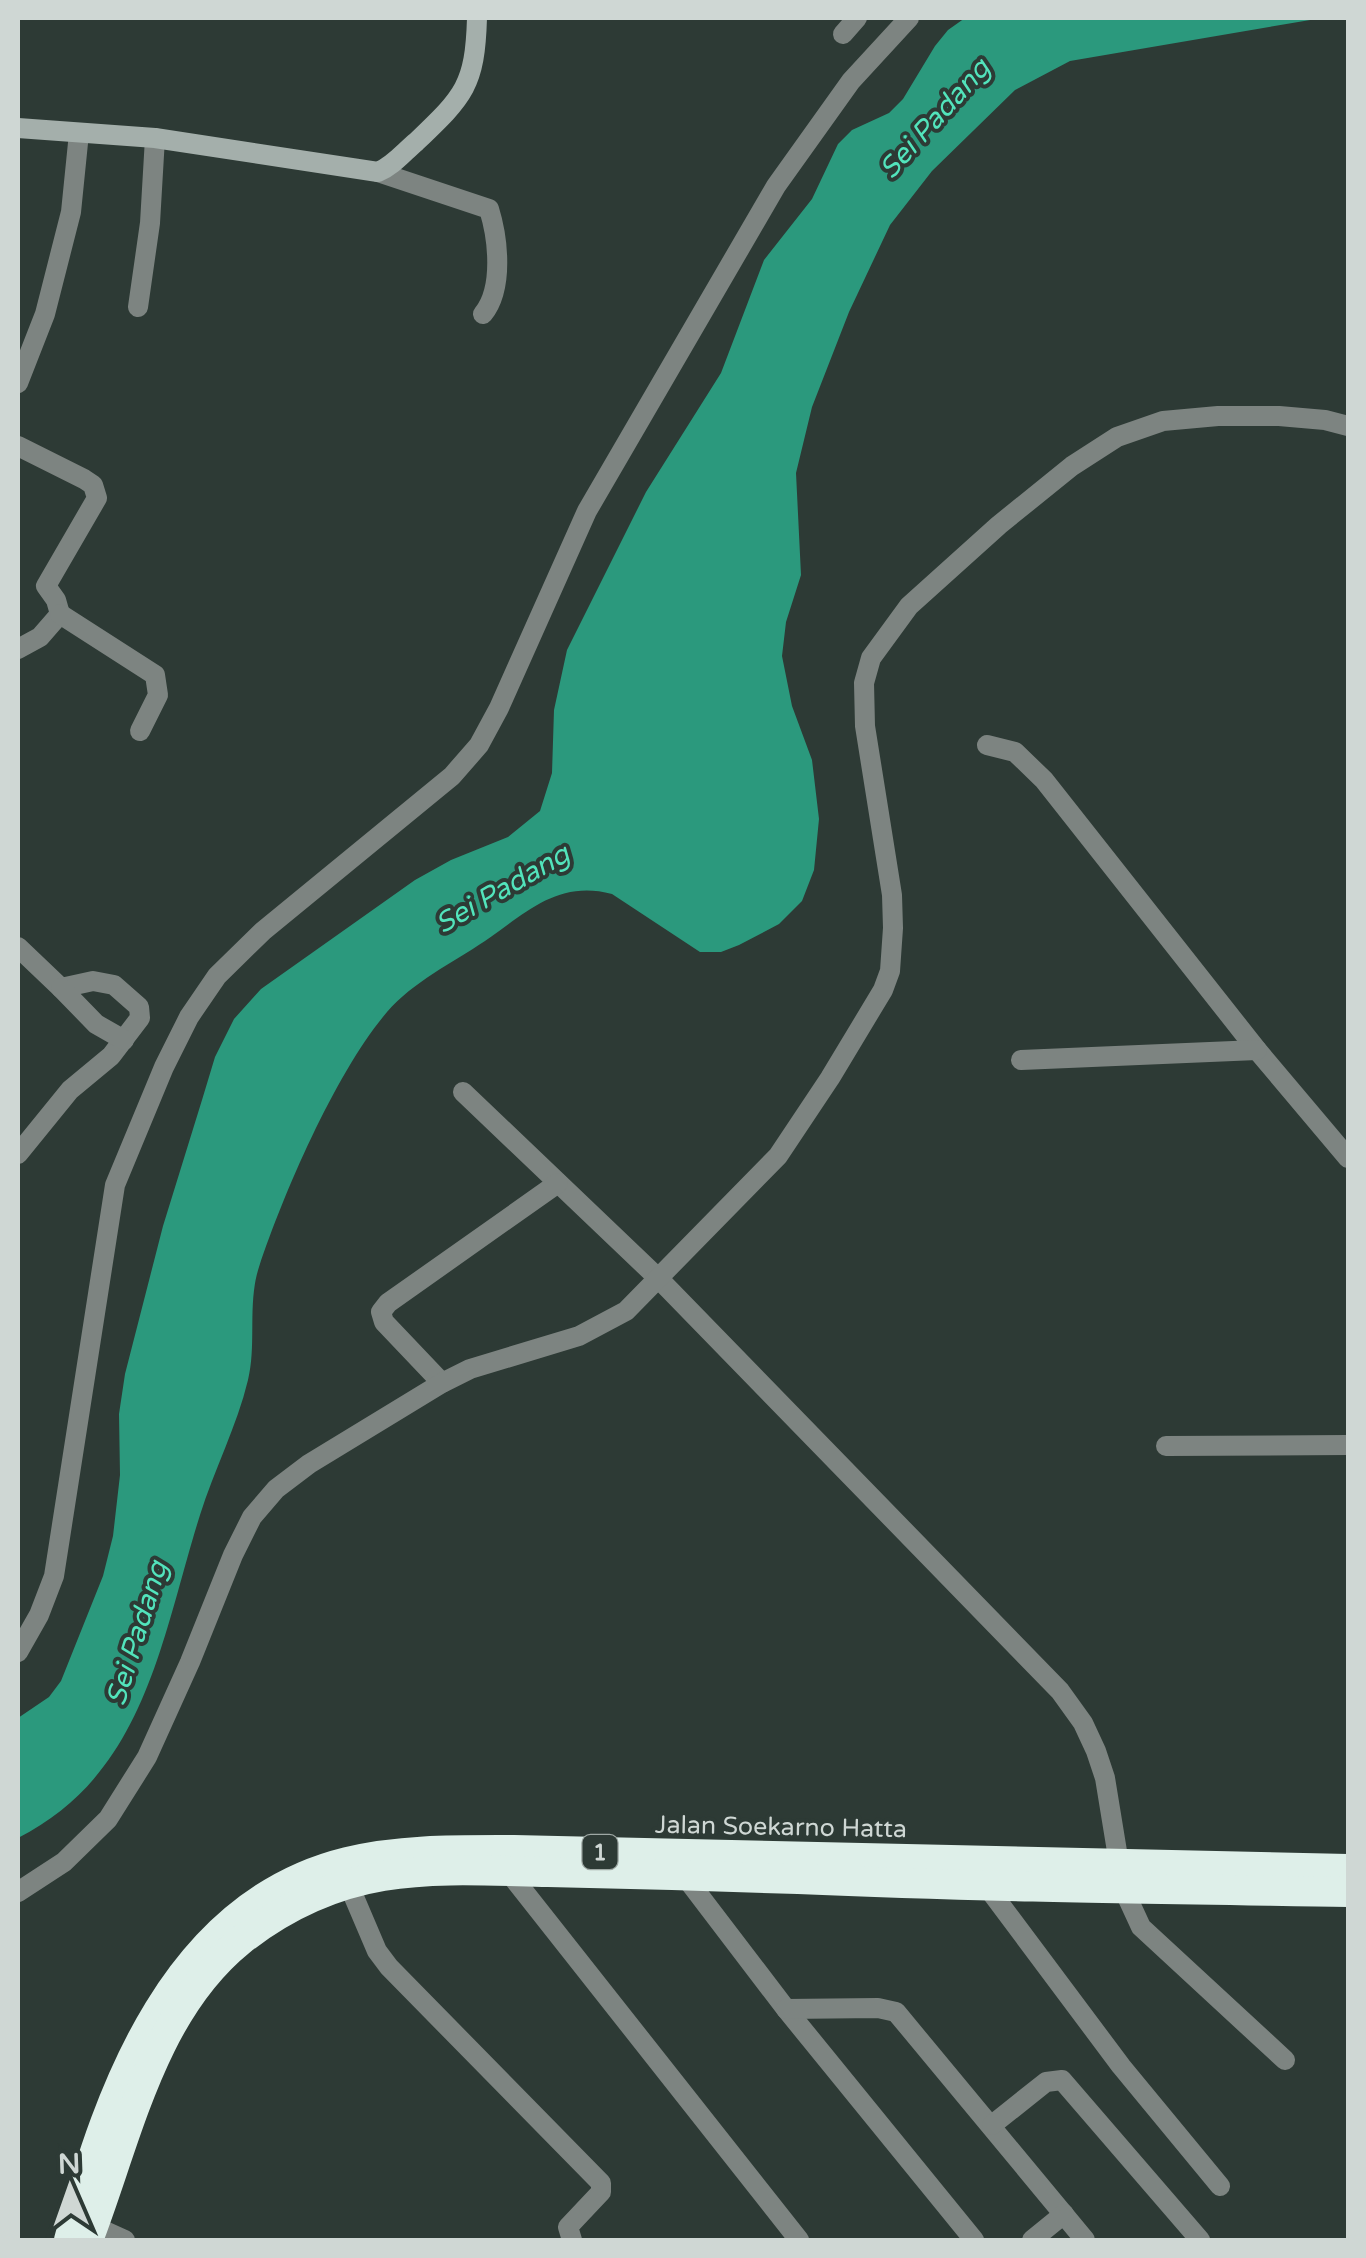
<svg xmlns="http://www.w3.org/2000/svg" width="1366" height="2258" font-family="'Varela Round',sans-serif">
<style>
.water{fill:#2b997d}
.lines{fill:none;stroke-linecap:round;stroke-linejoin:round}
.street{stroke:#7d8481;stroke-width:20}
.secondary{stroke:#a4afab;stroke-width:20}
.highway{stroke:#deefe9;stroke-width:30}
.labels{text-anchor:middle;stroke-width:8;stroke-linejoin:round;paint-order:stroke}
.shield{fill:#2d3a35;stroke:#9ea8a4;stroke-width:2.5}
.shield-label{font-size:22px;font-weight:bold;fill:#cfd7d4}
.street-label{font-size:25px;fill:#cfd7d4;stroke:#2d3a35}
.water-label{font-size:28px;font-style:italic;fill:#52e4bc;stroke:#2d3a35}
</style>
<rect width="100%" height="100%" fill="#2d3a35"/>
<path class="water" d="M965 18H1322L1070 61 1015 90 932 171 890 225 849 312 812 407 796 473 801 575 786 622 782 656 792 706 812 760 819 819 814 870 802 901 779 924 739 945 721 952H700L612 894C558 880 527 912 485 941 452 963 413 982 387 1012 336 1072 284 1192 259 1267 247 1304 257 1343 248 1380 237 1426 214 1470 200 1515 161 1639 146 1773 18 1838V1718L49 1697 61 1681 103 1576 113 1536 120 1475 119 1414 125 1374 163 1226 202 1100 215 1057 234 1019 261 989 415 880 451 860 508 837 540 811 552 773 554 710 567 650 646 492 721 373 764 260 812 199 838 144 852 130 889 113 903 99 935 46 948 30Z"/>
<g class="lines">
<g class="street">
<path d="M843 34 857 18"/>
<path d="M378 172 489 209C498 238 504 288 483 314"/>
<path d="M138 307 150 223 155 138"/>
<path d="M18 383 45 314 71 212 79 133"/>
<path d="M18 446 84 479 93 485 97 498 46 586 56 600 60 614 40 637 18 649"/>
<path d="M60 614 155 675 158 695 140 731"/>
<path d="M987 745 1015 752 1044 780 1257 1050 1348 1158"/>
<path d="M18 947 61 988 93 981 114 985 139 1007 140 1018 111 1056 70 1090 18 1154"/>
<path d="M61 988 96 1024 124 1040"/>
<path d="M1021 1060 1257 1050"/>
<path d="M463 1092 659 1279 1060 1691 1083 1723 1096 1751 1105 1778 1123 1888 1141 1927 1285 2060"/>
<path d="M442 1383 384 1322 381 1312 388 1303 558 1183"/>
<path d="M1166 1446 1348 1445"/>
<path d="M18 1652 39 1615 54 1576 115 1185 164 1067 189 1017 217 976 263 931 452 776 479 745 499 708 587 511 776 186 851 81 909 18"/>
<path d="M503 1865 799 2240"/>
<path d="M680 1870 786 2009 974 2240"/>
<path d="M348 1883 377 1951 389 1967 601 2183V2192L568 2227 572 2240"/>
<path d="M988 1888 1121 2066 1220 2186"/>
<path d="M18 1892 64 1862 108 1819 147 1757 190 1662 233 1555 252 1517 276 1489 309 1464 442 1383 470 1369 579 1336 626 1311 778 1156 830 1078 883 990 890 971 893 928 892 895 865 726 864 683 871 658 909 606 999 525 1072 466 1117 437 1163 421 1218 416H1279L1325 420 1348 426"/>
<path d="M786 2009 878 2008 896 2012 1085 2240"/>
<path d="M992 2125 1046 2082 1062 2080 1200 2240"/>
<path d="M94 2226 125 2240"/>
<path d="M1032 2240 1064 2214"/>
</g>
<path class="secondary" d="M18 128 155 138 378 172C393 166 404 152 416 142 464 96 475 86 477 18"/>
<g class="highway">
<path d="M69 2240C109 2088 176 1904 347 1862 401 1849 458 1850 514 1850L1348 1869"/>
<path d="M88 2240C127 2139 151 2013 240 1941 282 1908 329 1885 383 1876 437 1867 494 1871 548 1872 632 1874 714 1876 798 1879 981 1887 1165 1889 1348 1892"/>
</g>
</g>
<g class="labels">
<rect class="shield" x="582.5" y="1835" width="35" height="34" rx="8"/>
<g class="shield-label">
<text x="600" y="1860">1</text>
</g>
<g class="street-label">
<text transform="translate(781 1826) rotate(1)" y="9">Jalan Soekarno Hatta</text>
</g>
<g class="water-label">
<text transform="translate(934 118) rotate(-48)" y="10">Sei Padang</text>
<text transform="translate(502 888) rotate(-30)" y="10">Sei Padang</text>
<text transform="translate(136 1633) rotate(-73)" y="10">Sei Padang</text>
</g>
</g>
<rect width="1366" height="2258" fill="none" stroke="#cfd7d4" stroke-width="40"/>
<g transform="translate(70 2188) rotate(358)" stroke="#2d3a35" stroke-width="8" paint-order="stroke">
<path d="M0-8L18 38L0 25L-18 38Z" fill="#cfd7d4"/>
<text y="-15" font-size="28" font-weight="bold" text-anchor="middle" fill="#cfd7d4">N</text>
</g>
</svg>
